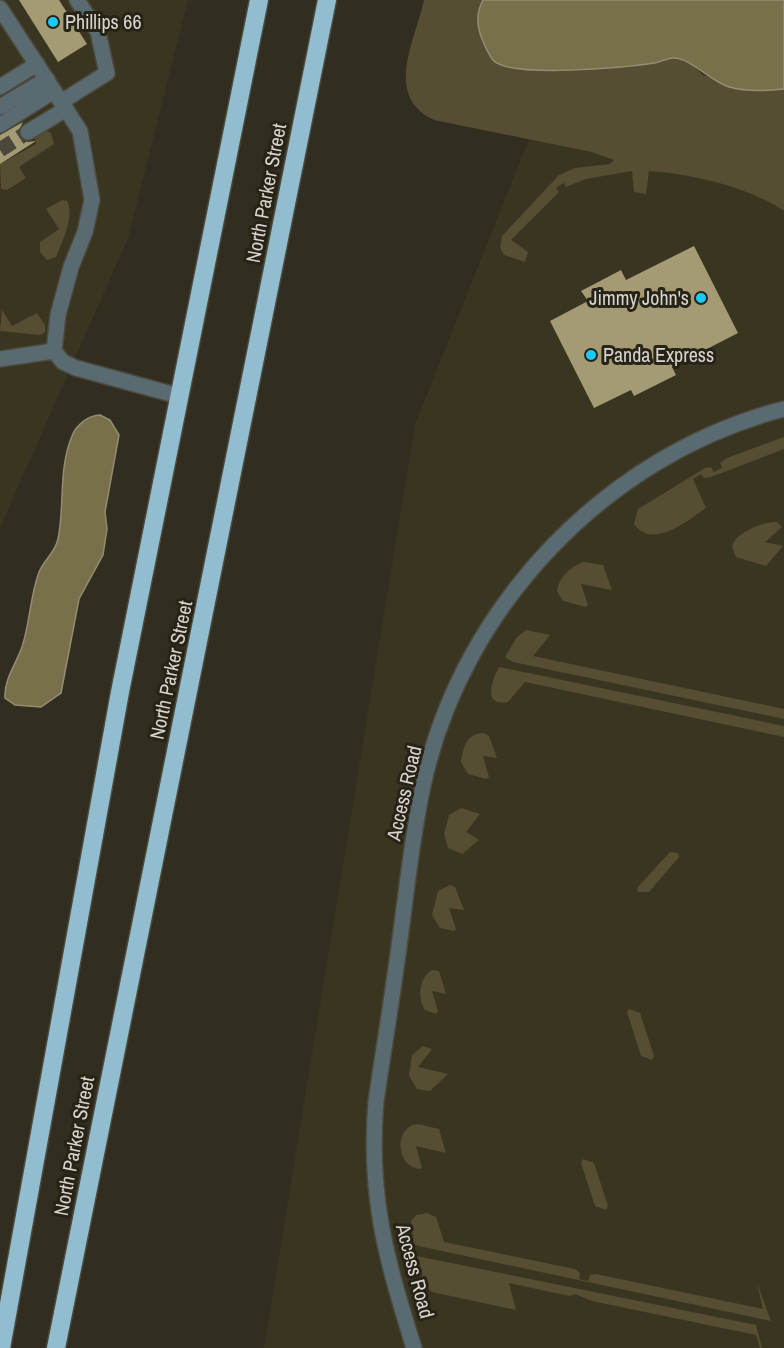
<svg xmlns="http://www.w3.org/2000/svg" width="784" height="1348" font-family="'Archivo Narrow',sans-serif">
<style>
.built{fill:#3a3521}
.green{fill:#554e33}
.water{fill:#786f4b;stroke:#948d72;stroke-width:1.5}
.building{fill:#a49b75}
.lines{fill:none;stroke-linecap:round;stroke-linejoin:round}
.minor-tunnel{stroke:#4a473b;stroke-width:15;stroke-dasharray:15 8;stroke-linecap:butt}
.minor-casing{stroke:#4b493c;stroke-width:18}
.highway-casing{stroke:#4b493c;stroke-width:21}
.minor{stroke:#596a71;stroke-width:15}
.highway{stroke:#91bdcf;stroke-width:18}
.poi-dot{fill:#1cc9fc;stroke:#272417;stroke-width:2}
.labels{text-anchor:middle;stroke-width:6;stroke-linejoin:round;paint-order:stroke}
.poi-label{font-size:20px;fill:#d6d4cc;stroke:#272417;text-anchor:start}
.street-label{font-size:20px;fill:#d6d4cc;stroke:#272417}
</style>
<rect width="100%" height="100%" fill="#312e21"/>
<g class="built">
<path d="M0 0H188L128 238 0 528Z"/>
<path d="M584 0H784V1348H264L415 425Z"/>
</g>
<g class="green">
<path d="M424 0H483L479 7 656 62 674 58 693 65 703 75 759 91 784 89V211C749 187 692 174 649 171L646 194 634 192 632 171 586 179 566 187 564 183 556 188 559 192 511 240 528 252 525 262 504 255 500 248 502 236 559 175 575 168 610 164 614 160 592 152 434 120C383 96 415 42 424 0Z"/>
<path d="M45 130 51 133 54 144 19 167 26 178 7 190 1 189 0 164 36 144 35 137Z"/>
<path d="M62 200 67 201C75 216 62 242 56 257L47 260 40 252V242L59 229 46 209Z"/>
<path d="M2 310 12 326 37 313 45 325V332L40 335 0 331Z"/>
<path d="M784 437V449L711 477 704 478 701 474 693 479 706 508C687 521 653 550 634 524L638 509 705 468 711 467 714 472 722 468 720 463 727 458Z"/>
<path d="M777 522 782 527 765 542 783 546 766 566 736 557 732 547C734 533 764 521 777 522Z"/>
<path d="M584 562 603 565 612 590 581 584 588 605 586 607 563 601 557 591C559 577 571 566 584 562Z"/>
<path d="M526 630 550 635 533 656 784 709V719L513 662 505 657 517 637Z"/>
<path d="M499 667 784 726V737L525 682 508 702C482 707 492 680 499 667Z"/>
<path d="M484 733 489 736 497 758 483 756 489 777 486 779 468 774 461 762C463 747 467 733 484 733Z"/>
<path d="M461 808 480 814 466 832 479 840 462 854 448 848 444 834 449 815Z"/>
<path d="M670 852 678 853 679 857 649 892H638L637 888Z"/>
<path d="M450 885 455 887 464 910 449 908 456 929 454 931 440 928 432 915 438 891Z"/>
<path d="M432 970 439 971 446 994 432 991 438 1011 436 1014 425 1010C417 997 419 978 432 970Z"/>
<path d="M629 1009 640 1013 654 1056 652 1060 641 1056 627 1012Z"/>
<path d="M423 1046 432 1049 418 1067 448 1074 430 1091 417 1089 409 1076 412 1055Z"/>
<path d="M418 1124 439 1129 446 1153 416 1146 422 1168 419 1169C394 1165 395 1125 418 1124Z"/>
<path d="M583 1159 594 1163 608 1206 606 1210 595 1206 581 1163Z"/>
<path d="M427 1213 436 1217 444 1242 575 1269 580 1273 579 1279 588 1281 590 1275 596 1274 763 1309 757 1283 771 1321 414 1245 411 1221 416 1215Z"/>
<path d="M417 1256 756 1325 762 1348H760L756 1335 592 1301 575 1294 569 1296 509 1283 516 1310 432 1292 425 1285Z"/>
</g>
<g class="water">
<path d="M483 0H784V89C766 91 747 92 729 87 710 81 691 58 673 58 667 58 661 62 655 63 628 67 510 79 493 60 488 54 485 46 482 39 477 27 476 13 483 0Z"/>
<path d="M100 415 110 420 119 435 105 512 107 529 103 555 79 599 61 693 41 707 15 705 5 698C4 679 16 664 22 647 30 623 30 598 38 575 42 561 55 554 58 539 65 505 58 470 72 436 76 425 89 415 100 415Z"/>
</g>
<g class="building">
<path d="M19 0H59L87 44 58 62Z"/>
<path d="M23 122 18 132 20 138 28 142 36 141 0 164V135Z"/>
<path d="M694 246 738 333 672 367 676 375 634 396 631 390 594 408 550 321 588 301 581 291 621 270 626 280Z"/>
</g>
<g class="lines">
<path class="minor-tunnel" d="M0 150 28 132"/>
<g class="minor-casing">
<g id="minor">
<path d="M0 8 80 131 92 200 85 232 71 267 58 315 54 351 63 362 76 368 179 396"/>
<path d="M0 87 37 64"/>
<path d="M61 102 107 73 98 32 77 0"/>
<path d="M0 107 47 79"/>
<path d="M0 125 54 91"/>
<path d="M28 132 66 109"/>
<path d="M0 359 54 351"/>
<path d="M414 1348C386 1258 368 1196 376 1101 384 1047 393 993 400 939 407 888 412 836 423 786 461 607 607 454 784 409"/>
</g>
</g>
<g class="highway-casing">
<g id="highway">
<path d="M1 1348 120 692 259 0"/>
<path d="M56 1348 327 0"/>
</g>
</g>
<use href="#minor" class="minor"/>
<use href="#highway" class="highway"/>
</g>
<g class="poi-dot">
<circle cx="53" cy="22" r="6"/>
<circle cx="701" cy="298" r="6"/>
<circle cx="591" cy="355" r="6"/>
</g>
<g class="labels">
<g class="poi-label">
<text x="65" y="29">Phillips 66</text>
<text x="689" y="305" text-anchor="end">Jimmy John's</text>
<text x="603" y="362">Panda Express</text>
</g>
<g class="street-label">
<text transform="translate(266 193) rotate(-79)" y="7">North Parker Street</text>
<text transform="translate(171 670) rotate(-78)" y="7">North Parker Street</text>
<text transform="translate(404 793) rotate(-77)" y="7">Access Road</text>
<text transform="translate(74 1146) rotate(-79)" y="7">North Parker Street</text>
<text transform="translate(415 1271) rotate(75)" y="7">Access Road</text>
</g>
</g>
</svg>
